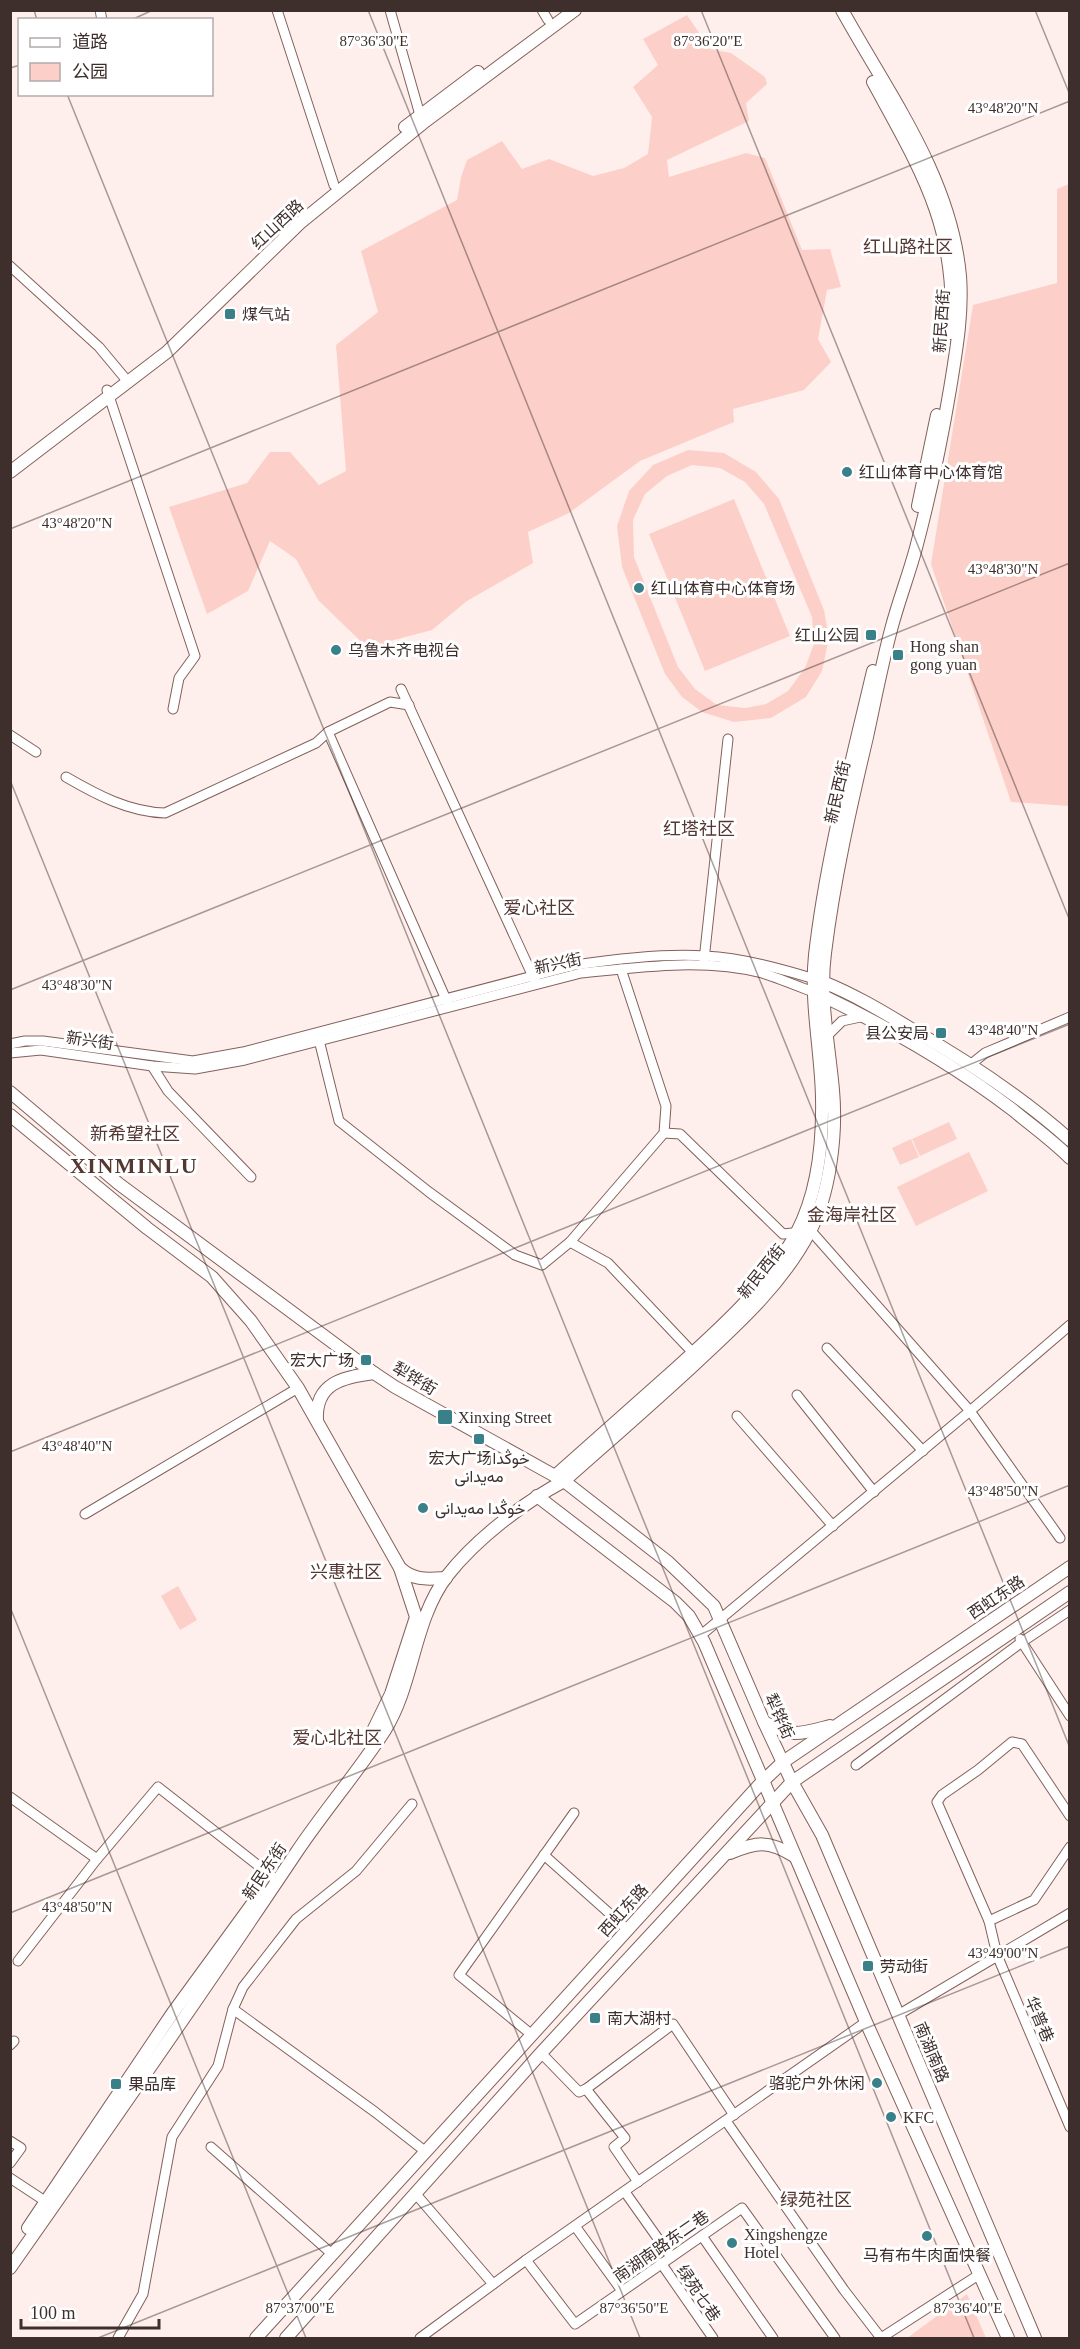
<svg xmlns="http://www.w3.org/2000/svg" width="1080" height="2349" font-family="'Times New Roman',Vazirmatn,'Noto Sans SC',serif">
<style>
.green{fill:#fcd0c8;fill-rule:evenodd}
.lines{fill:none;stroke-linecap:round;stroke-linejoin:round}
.minor-casing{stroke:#83615b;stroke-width:11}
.major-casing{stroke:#83615b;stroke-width:14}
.minor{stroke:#fff;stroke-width:9}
.major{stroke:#fff;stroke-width:12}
.ticks{fill:none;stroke:#3e2f2c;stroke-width:1.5;stroke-opacity:0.45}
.poi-dot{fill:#398088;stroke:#fff;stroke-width:2}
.labels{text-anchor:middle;stroke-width:6;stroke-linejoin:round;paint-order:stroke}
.street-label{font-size:16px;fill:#3e2f2c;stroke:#fff}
.poi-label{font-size:16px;fill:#3e2f2c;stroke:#fff;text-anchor:start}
.neighbourhood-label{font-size:18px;fill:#553731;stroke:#fff}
.district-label{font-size:22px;font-weight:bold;letter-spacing:1.5px;fill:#553731;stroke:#fff}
.ticks-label{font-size:15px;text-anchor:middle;fill:#3e2f2c;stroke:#fff;stroke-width:6;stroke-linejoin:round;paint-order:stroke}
</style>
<rect width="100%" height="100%" fill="#ffefec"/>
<g class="green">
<path d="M687 15 710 49 731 53 765 77 767 84 746 103 749 121 667 160 669 177 746 153 765 158 802 250 830 249 841 287 827 290 818 339 831 362 804 390 733 409 734 422 640 461 569 513 528 532 533 563 467 601 432 630 390 641 378 658 318 600 296 559 270 541 248 591 207 614 169 507 247 483 270 452H290L319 485 346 471 336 345 378 312 361 251 457 200 461 177 467 160 502 141 522 169 549 159 593 176 624 168 648 154 652 117 633 87 658 65 643 39Z"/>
<path d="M1069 184V806L1011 802 931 564 973 305 1057 283V189Z"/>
<path d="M688 450 724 453 756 472 779 499 824 610 829 638 822 671 806 697 771 718 734 722 702 712 682 697 665 674 622 567 617 526 629 491 653 465ZM692 465 720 468 745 482 764 504 812 617 814 644 805 668 788 691 766 704 745 708 717 705 695 689 678 667 634 557 633 520 645 494 667 476Z"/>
<path d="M734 499 790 636 705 671 649 534Z"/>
<path d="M949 1122 957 1139 920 1156 912 1139Z"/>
<path d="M911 1139 919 1157 900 1165 892 1148Z"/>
<path d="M969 1152 988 1191 916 1226 897 1187Z"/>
<path d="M178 1586 197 1620 180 1630 161 1596Z"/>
<path d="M967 2294 986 2338H907Z"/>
</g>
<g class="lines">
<g class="minor-casing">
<g id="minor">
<path d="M100 10 102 20"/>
<path d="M277 10 334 185"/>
<path d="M390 10 420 115"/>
<path d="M542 10 548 20"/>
<path d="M10 266 99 347 124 377"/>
<path d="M107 390 195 656 179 678 173 709"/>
<path d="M401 689 535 981"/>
<path d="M328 732 448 1004"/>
<path d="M10 735 36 752"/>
<path d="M66 777C97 795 129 812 165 813L316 743 328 732 390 702 409 705"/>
<path d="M704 960 728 739"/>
<path d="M827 1036 842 1021 865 1016"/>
<path d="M319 1040 339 1121 429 1192 515 1255 542 1265 570 1242 664 1133 666 1106 621 969"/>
<path d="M10 1044 25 1041H43L193 1061 243 1052 575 965C616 959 664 953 705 956 743 958 782 969 818 980"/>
<path d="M10 1053 41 1050 152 1066 195 1069 245 1060 581 973C640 967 704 958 762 973 781 979 800 987 818 994"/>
<path d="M970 1065 985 1053 1070 1017"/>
<path d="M152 1066 168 1091 251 1177"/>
<path d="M664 1133 680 1134 783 1234 811 1231 970 1411 1060 1538"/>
<path d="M570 1242 608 1263 696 1356"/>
<path d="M827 1348 923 1451"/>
<path d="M797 1395 874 1492"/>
<path d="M737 1416 833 1526"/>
<path d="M85 1514 298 1388"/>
<path d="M700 1636 970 1411 1070 1325"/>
<path d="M1020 1639 1070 1716"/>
<path d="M856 1765 1022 1642 1070 1610"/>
<path d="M10 1797 97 1859 158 1787 278 1881"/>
<path d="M1070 1816 1022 1744 1012 1742 978 1770 942 1795 937 1802 989 1921 997 1955 1070 2127"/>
<path d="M544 1855 628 1930"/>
<path d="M989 1921 1034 1900 1070 1847"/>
<path d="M18 1961 97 1859"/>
<path d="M233 2009 375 2112 426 2152"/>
<path d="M898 2015 1070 1913"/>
<path d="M532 2035 459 1975 574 1813"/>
<path d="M10 2045 14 2041"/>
<path d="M541 2053 579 2092 586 2089 625 2138 614 2147 638 2182"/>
<path d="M586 2089 673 2024 734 2115"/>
<path d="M726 2121 844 2290 881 2338"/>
<path d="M10 2141 21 2148 10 2163"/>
<path d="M211 2147 332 2254"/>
<path d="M10 2178 51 2205"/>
<path d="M625 2192 671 2257"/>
<path d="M415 2193 493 2284"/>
<path d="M575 2226 622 2291"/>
<path d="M702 2236 773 2338"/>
<path d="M526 2260 575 2324 742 2208 835 2338"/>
<path d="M661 2263 713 2338"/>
<path d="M118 2338 143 2294 172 2137 218 2066 233 2009 243 1987 296 1919 356 1871 412 1804"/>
<path d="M420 2338 526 2260 866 2022"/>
<path d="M881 2338 980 2274"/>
</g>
</g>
<g class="major-casing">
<g id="major">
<path d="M873 82C921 170 958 228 951 333"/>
<path d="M405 127 478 72"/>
<path d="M10 472 167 352 301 222 423 123 575 10"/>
<path d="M918 506 937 415"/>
<path d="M823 982C853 994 880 1010 908 1027 964 1059 1021 1096 1070 1140"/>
<path d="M823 996C890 1028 954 1065 1013 1110 1032 1126 1052 1140 1070 1158"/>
<path d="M10 1092 119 1184 374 1373 395 1387 564 1481 668 1562 714 1606 764 1722 792 1782 822 1835 1035 2338"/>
<path d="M10 1115 147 1228 212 1277 251 1321 298 1388 400 1568C414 1581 427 1579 446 1578"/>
<path d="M317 1420C315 1383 343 1377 374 1373"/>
<path d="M555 1476C594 1441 633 1407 672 1372 718 1330 767 1288 797 1232 818 1192 823 1142 822 1097 821 1050 810 1003 815 955 826 859 851 765 873 671"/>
<path d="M537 1496 675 1602 689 1616 704 1642 866 2022 1008 2338"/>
<path d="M764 1722C792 1738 800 1734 830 1726"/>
<path d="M368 1741 391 1694 416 1617 400 1568"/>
<path d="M730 1853C757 1842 768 1840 794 1856"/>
<path d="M28 2228 172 2014 261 1892"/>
<path d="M10 2268C107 2130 203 1992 296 1853 324 1811 358 1772 385 1730 414 1683 413 1621 447 1576 476 1539 523 1503 564 1481 609 1441 654 1402 697 1362 739 1323 782 1284 809 1233 830 1195 837 1134 833 1090 829 1045 819 998 825 953 834 880 850 809 867 737 875 700 882 663 892 626 899 600 909 574 916 548 930 495 941 443 950 389 956 352 963 314 960 276 951 177 889 95 842 10"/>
<path d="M256 2338 762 1782 783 1762 1070 1567"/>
<path d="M286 2338 541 2053 792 1782 1070 1592"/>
</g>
</g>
<use href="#minor" class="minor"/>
<use href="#major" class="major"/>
</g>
<path class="ticks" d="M34 10 37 20M368 10 1070 1748M701 10 1070 921M1035 10 1070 95M131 20 153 10M10 68 20 65M67 94 974 2338M10 529 1070 101M10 780 640 2338M10 990 1070 563M10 1452 1070 1024M10 1607 306 2338M10 1913 1070 1485M98 2338 1070 1946"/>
<g class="poi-dot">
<rect x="224" y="308" width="12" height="12" rx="3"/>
<circle cx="847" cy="472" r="6"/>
<circle cx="639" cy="588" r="6"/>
<rect x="865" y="629" width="12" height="12" rx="3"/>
<circle cx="336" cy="650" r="6"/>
<rect x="892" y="649" width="12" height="12" rx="3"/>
<rect x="935" y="1027" width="12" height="12" rx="3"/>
<rect x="360" y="1354" width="12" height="12" rx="3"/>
<rect x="437" y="1409" width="16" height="16" rx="3"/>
<rect x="473" y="1433" width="12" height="12" rx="3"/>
<circle cx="423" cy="1508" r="6"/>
<rect x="862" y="1960" width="12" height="12" rx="3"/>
<rect x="589" y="2012" width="12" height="12" rx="3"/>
<circle cx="877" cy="2083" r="6"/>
<rect x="110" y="2078" width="12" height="12" rx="3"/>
<circle cx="891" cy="2117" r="6"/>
<circle cx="927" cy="2236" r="6"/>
<circle cx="732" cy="2243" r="6"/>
</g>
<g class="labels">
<g class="street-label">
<text transform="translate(277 224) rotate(-43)" y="6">红山西路</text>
<text transform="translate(941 321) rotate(-86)" y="6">新民西街</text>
<text transform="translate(837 792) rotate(-77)" y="6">新民西街</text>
<text transform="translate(558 963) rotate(-12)" y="6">新兴街</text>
<text transform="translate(90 1040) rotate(8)" y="6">新兴街</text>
<text transform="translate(761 1271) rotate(-51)" y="6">新民西街</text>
<text transform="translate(415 1378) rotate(31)" y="6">犁铧街</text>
<text transform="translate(996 1597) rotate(-34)" y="6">西虹东路</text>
<text transform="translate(780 1716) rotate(66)" y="6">犁铧街</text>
<text transform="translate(264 1871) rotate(-56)" y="6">新民东街</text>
<text transform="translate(623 1910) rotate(-48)" y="6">西虹东路</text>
<text transform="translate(1040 2019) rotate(67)" y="6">华普巷</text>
<text transform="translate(932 2052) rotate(67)" y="6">南湖南路</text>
<text transform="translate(661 2246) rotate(-35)" y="6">南湖南路东二巷</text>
<text transform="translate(699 2293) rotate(56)" y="6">绿苑七巷</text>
</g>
<g class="poi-label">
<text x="242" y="320">煤气站</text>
<text x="859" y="478">红山体育中心体育馆</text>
<text x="651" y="594">红山体育中心体育场</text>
<text x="859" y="641" text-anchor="end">红山公园</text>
<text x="910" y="652">Hong shan<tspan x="910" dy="18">gong yuan</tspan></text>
<text x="348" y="656">乌鲁木齐电视台</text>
<text x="929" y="1039" text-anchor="end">县公安局</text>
<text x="354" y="1366" text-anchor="end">宏大广场</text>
<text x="458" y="1423">Xinxing Street</text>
<text x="479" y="1464" text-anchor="middle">宏大广场خوڭدا<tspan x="479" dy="18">مەيدانى</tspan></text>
<text x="435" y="1514">خوڭدا مەيدانى</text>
<text x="880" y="1972">劳动街</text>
<text x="607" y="2024">南大湖村</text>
<text x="865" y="2089" text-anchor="end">骆驼户外休闲</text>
<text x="128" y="2090">果品库</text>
<text x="903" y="2123">KFC</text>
<text x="744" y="2240">Xingshengze<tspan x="744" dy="18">Hotel</tspan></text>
<text x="927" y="2261" text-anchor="middle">马有布牛肉面快餐</text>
</g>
<g class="neighbourhood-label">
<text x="908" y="253">红山路社区</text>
<text x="699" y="835">红塔社区</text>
<text x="539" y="914">爱心社区</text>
<text x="135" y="1140">新希望社区</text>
<text x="852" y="1221">金海岸社区</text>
<text x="346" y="1578">兴惠社区</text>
<text x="337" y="1744">爱心北社区</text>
<text x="816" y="2206">绿苑社区</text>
</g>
<g class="district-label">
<text x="134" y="1173">XINMINLU</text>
</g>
</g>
<g class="ticks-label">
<text x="374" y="46">87°36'30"E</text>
<text x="708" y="46">87°36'20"E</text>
<text x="1003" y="113">43°48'20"N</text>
<text x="77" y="528">43°48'20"N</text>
<text x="1003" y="574">43°48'30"N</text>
<text x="77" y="990">43°48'30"N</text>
<text x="1003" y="1035">43°48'40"N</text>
<text x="77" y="1451">43°48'40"N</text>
<text x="1003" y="1496">43°48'50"N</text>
<text x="77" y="1912">43°48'50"N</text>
<text x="1003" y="1958">43°49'00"N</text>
<text x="300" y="2313">87°37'00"E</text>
<text x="634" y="2313">87°36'50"E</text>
<text x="968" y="2313">87°36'40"E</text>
</g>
<rect width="1080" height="2349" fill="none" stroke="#3e2f2c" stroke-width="24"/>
<rect x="18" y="18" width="195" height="78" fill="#ffffff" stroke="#b2acab" stroke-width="1.5"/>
<rect x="30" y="38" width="30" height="9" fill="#ffffff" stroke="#b2acab" stroke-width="1.5"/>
<text x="72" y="48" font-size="18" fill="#3e2f2c">道路</text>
<rect x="30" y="63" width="30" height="18" fill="#fcd0c8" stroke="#b2acab" stroke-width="1.5"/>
<text x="72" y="78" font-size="18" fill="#3e2f2c">公园</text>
<path d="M21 2319v9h138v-9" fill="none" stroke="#3e2f2c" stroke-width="3"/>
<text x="30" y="2319" font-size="18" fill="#3e2f2c" stroke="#ffffff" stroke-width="4.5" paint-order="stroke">100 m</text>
</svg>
